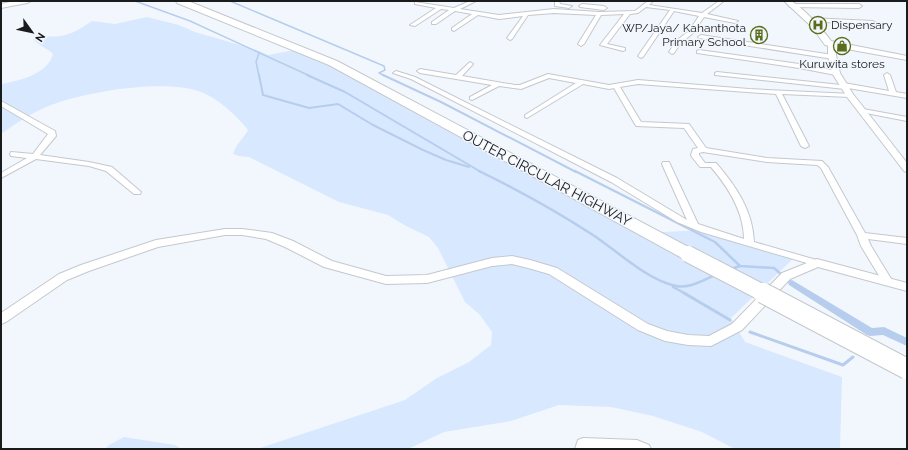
<svg xmlns="http://www.w3.org/2000/svg" width="908" height="450" font-family="Raleway,sans-serif">
<style>
.green{fill:#d8e8fe}
.lines{fill:none;stroke-linecap:round;stroke-linejoin:round}
.stream-far3{stroke:#b7cded;stroke-width:1.5}
.stream-far2{stroke:#b7cded;stroke-width:2}
.stream-far1{stroke:#b7cded;stroke-width:2.5}
.stream{stroke:#b7cded;stroke-width:3}
.canal{fill:#b7cded;fill-rule:evenodd}
.minor-casing{stroke:#c4c8ce;stroke-width:2}
.tertiary-casing{stroke:#c4c8ce;stroke-width:2}
.secondary-casing{stroke:#c4c8ce;stroke-width:2}
.primary-casing{stroke:#c4c8ce;stroke-width:2}
.motorway-casing{stroke:#c4c8ce;stroke-width:2}
.minor{fill:#fff;fill-rule:evenodd}
.tertiary{fill:#fff;fill-rule:evenodd}
.secondary{fill:#fff;fill-rule:evenodd}
.primary{fill:#fff;fill-rule:evenodd}
.motorway{fill:#fff;fill-rule:evenodd}
.motorway-bridge-far1-casing{stroke:#c4c8ce;stroke-width:18;stroke-linecap:butt}
.motorway-bridge-casing{stroke:#c4c8ce;stroke-width:22;stroke-linecap:butt}
.motorway-bridge-far1{stroke:#fff;stroke-width:16}
.motorway-bridge{stroke:#fff;stroke-width:20}
.labels{text-anchor:middle;stroke-width:3;stroke-linejoin:round;paint-order:stroke}
.far-poi-label{font-size:12px;fill:#191b1d;stroke:#f2f7fd;text-anchor:start}
.street-label{font-size:14px;fill:#191b1d;stroke:#f2f7fd}
</style>
<rect width="100%" height="100%" fill="#f2f7fd"/>
<g class="green">
<path d="M147 17 179 25 195 32 257 50 268 55 295 50 341 71 644 233 704 230 795 257 731 318 745 342 842 377 840 449H735L702 432 653 416 611 407 559 405 511 421 444 432 408 449H257L405 400 437 378 469 362 491 345 492 332 480 315 465 302 438 248 429 237 406 226 388 215 339 202 249 157 239 156 233 154C236 144 244 138 248 130 236 115 219 99 201 92 165 79 93 91 57 103 37 109 18 122 1 134V84C19 81 48 74 53 54 47 48 39 46 33 39L35 35C60 39 71 36 92 21L115 24Z"/>
<path d="M124 437 175 445 182 449H105L109 445Z"/>
</g>
<g class="lines">
<g class="stream-far3">
<path d="M135 1 190 21 310 76"/>
<path d="M230 1 384 66 385 70 379 73 385 76"/>
<path d="M259 76 256 62 259 53"/>
</g>
<g class="stream-far2">
<path d="M259 75 263 95 309 108 338 104 373 125 423 150 446 160 469 167"/>
<path d="M307 75 345 92 481 172"/>
<path d="M383 75 441 102 576 172"/>
</g>
<g class="stream-far1">
<path d="M479 171C518 190 556 211 593 235 617 251 644 277 672 285 687 290 702 281 715 275"/>
<path d="M575 171 715 242 740 266 774 268 783 276"/>
<path d="M731 269 740 266"/>
<path d="M787 279 792 283"/>
<path d="M673 287 686 294"/>
</g>
<g class="stream">
<path d="M684 293 730 320"/>
<path d="M750 332 843 365 853 357"/>
</g>
<path class="canal" d="M792 280 872 328 884 327 907 338V346L883 335 870 336 867 335 789 285 788 283 789 281Z"/>
<g class="minor-casing">
<g id="minor">
<path d="M470 1H476L460 9 499 15 554 9 599 12 635 11 648 1H653L649 5 702 13 719 1H724L707 14 738 21 735 23 704 17 693 33 680 44 674 53 672 54 669 52 676 41 689 31 699 16 674 11 643 57 641 58 638 56 670 10 646 7 638 13 630 14 607 44 625 48V50L623 51 600 45 624 14 601 15 584 44 581 46 578 44 596 15 554 13 528 15 512 39 510 40 507 38 523 16 499 19 478 15 454 31 452 30V28L472 14 455 11 436 24H432V22L449 10 441 9 415 26 410 25 436 8 415 4V2L454 8Z"/>
<path d="M555 1H559L560 4 572 6 569 8 555 6Z"/>
<path d="M582 4 604 6 607 8 604 10 580 7 579 6Z"/>
<path d="M792 4H859L862 6 859 8 790 7 789 6Z"/>
<path d="M810 18 873 21 876 23 873 25 808 21V19Z"/>
<path d="M701 35 833 55 836 57 833 59 699 38 698 37Z"/>
<path d="M699 50 799 64 836 71 839 73 836 75 799 68 697 53V51Z"/>
<path d="M470 62 473 64 462 76 515 85H520L548 74 609 85 638 80 749 89 852 94 853 95 850 97 782 94 809 146 805 148 801 146 776 94 638 84 620 87 641 122 689 124 706 148 767 158 822 161 828 167 865 233 907 238V244L868 239 871 246 893 282 892 284H884L861 246 857 235 821 168 817 165 767 162 703 152 699 153V155L705 163H716C736 186 753 211 754 242L820 261 822 263 820 265 817 266 701 232 677 222 611 182 411 79 393 73 396 71 415 77 617 178 687 220 662 164 663 162H669L698 224 744 239C744 212 728 187 711 167H700L692 157 691 155 693 149 698 148 684 128 636 126 614 88 609 89 583 84 527 118 525 117V115L576 83 549 78 521 89 499 86 472 100 470 99V97L492 85 420 73 417 71 420 69 456 75Z"/>
<path d="M717 72 841 85 844 83 889 91 884 75 887 73 890 75 896 92 907 94V98L848 88 845 89 715 75V73Z"/>
<path d="M1 101 55 131 56 136 40 155 89 162 112 167 141 192 140 194H134L106 171 89 166 36 159 1 178V173L27 158 11 156 10 154 11 152 33 154 48 134 1 106Z"/>
<path d="M863 109 907 117V121L861 112 860 111Z"/>
<path d="M583 438 637 440 649 445 651 449H575L578 440Z"/>
</g>
</g>
<g class="tertiary-casing">
<g id="tertiary">
<path d="M832 43 836 45V55L840 73 853 94 907 163V172L904 171 847 97 832 73 828 55V45Z"/>
<path d="M225 229H242L272 233 293 241 332 261 386 276 427 275 492 258 512 256 530 260 557 268 648 324 667 331 688 335 709 336 732 324 782 273 817 259 907 283V291L818 267 790 279 742 330 711 346 688 345 665 341 638 330 549 274 528 268 512 264 492 266 427 283 386 284 324 267 285 247 266 239 242 235H225L158 247 89 271 67 280 6 322 1 324V313L59 274 81 265 156 240Z"/>
</g>
</g>
<g class="secondary-casing">
<path id="secondary" d="M784 1C786 1 788 0 790 1 800 4 825 32 831 41L907 56V60L825 45 812 27Z"/>
</g>
<g class="primary-casing">
<path id="primary" d="M15 1H31L27 3 1 8V4Z"/>
</g>
<g class="motorway-casing">
<path id="motorway" d="M176 1H188L337 61 694 250 696 254 694 258 688 260 682 258 329 65 177 3Z"/>
</g>
<use href="#minor" class="minor"/>
<use href="#tertiary" class="tertiary"/>
<use href="#secondary" class="secondary"/>
<use href="#primary" class="primary"/>
<use href="#motorway" class="motorway"/>
<g class="motorway-bridge-far1-casing">
<path id="motorway-bridge-far1" d="M688 254 765 294"/>
</g>
<g class="motorway-bridge-casing">
<path id="motorway-bridge" d="M763 293 907 369"/>
</g>
<use href="#motorway-bridge-far1" class="motorway-bridge-far1"/>
<use href="#motorway-bridge" class="motorway-bridge"/>
</g>
<defs>
<g id="hospital-ring" transform="scale(0.9)"><circle r="9.5" fill="#f2f7fd" stroke="#5a6d1a" stroke-width="1.5"/><path d="M-5-5h3v3.5h4V-5h3V5h-3V1.5h-4V5h-3Z" fill="#5a6d1a"/></g>
<g id="building-ring" transform="scale(0.9)"><circle r="9.5" fill="#f2f7fd" stroke="#5a6d1a" stroke-width="1.5"/><path d="M-4-6H4V6H1V3H-1V6H-4ZM-2.5-4.3h1.7v1.8h-1.7ZM.8-4.3h1.7v1.8H.8ZM-2.5-1h1.7V.8h-1.7ZM.8-1h1.7V.8H.8Z" fill="#5a6d1a"/></g>
<g id="shop-ring" transform="scale(0.9)"><circle r="9.5" fill="#f2f7fd" stroke="#5a6d1a" stroke-width="1.5"/><path d="M-5-2.5h2.3a2.7 3.5 0 0 1 5.4 0H5L5.5 6h-11ZM-1.5-2.5h3a1.5 2.3 0 0 0-3 0Z" fill="#5a6d1a"/></g>
</defs>
<g fill-rule="evenodd">
<use href="#hospital-ring" x="818" y="25"/>
<use href="#building-ring" x="759" y="35"/>
<use href="#shop-ring" x="842" y="46"/>
</g>
<g class="labels">
<g class="far-poi-label">
<text x="831" y="29">Dispensary</text>
<text x="746" y="32" text-anchor="end">WP/Jaya/ Kahanthota<tspan x="746" dy="14">Primary School</tspan></text>
<text x="842" y="68" text-anchor="middle">Kuruwita stores</text>
</g>
<g class="street-label">
<text transform="translate(547 178) rotate(28)" y="5">OUTER CIRCULAR HIGHWAY</text>
</g>
</g>
<rect width="908" height="450" fill="none" stroke="#191b1d" stroke-width="4"/>
<g transform="translate(32 32) rotate(123)" stroke="#f2f7fd" stroke-width="3" paint-order="stroke">
<path d="M0-3L7 15L0 10L-7 15Z" fill="#191b1d"/>
<text y="-6" font-size="11" font-weight="bold" text-anchor="middle" fill="#191b1d">N</text>
</g>
</svg>
